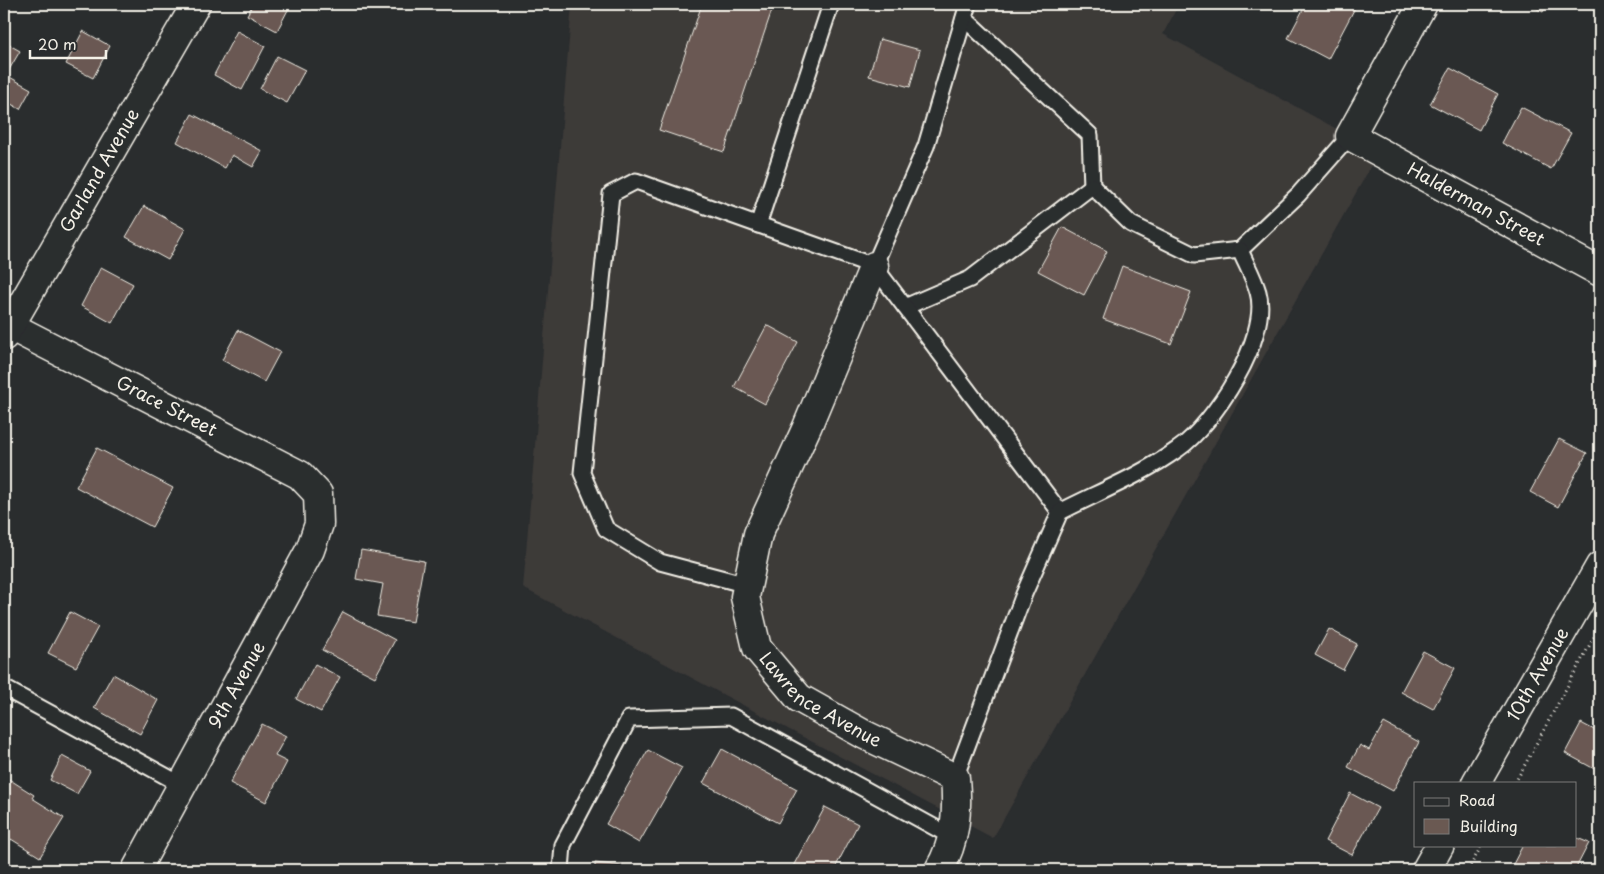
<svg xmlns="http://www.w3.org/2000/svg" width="1604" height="874" font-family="'Playpen Sans',sans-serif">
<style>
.built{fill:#3d3a39}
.building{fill:#6a5952;stroke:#f4f1e8}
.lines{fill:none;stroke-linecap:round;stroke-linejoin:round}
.service-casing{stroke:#f4f1e8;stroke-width:19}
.minor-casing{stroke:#f4f1e8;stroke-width:31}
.tertiary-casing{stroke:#f4f1e8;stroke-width:31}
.path{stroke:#f4f1e8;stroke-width:3;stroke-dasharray:1 4;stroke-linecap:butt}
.service{stroke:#2a2d2e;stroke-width:15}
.minor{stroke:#2a2d2e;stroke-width:28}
.tertiary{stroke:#2a2d2e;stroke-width:28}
.labels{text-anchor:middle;stroke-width:5;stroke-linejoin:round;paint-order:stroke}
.street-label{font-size:18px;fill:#f4f1e8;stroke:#2a2d2e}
</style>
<rect width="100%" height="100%" fill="#2a2d2e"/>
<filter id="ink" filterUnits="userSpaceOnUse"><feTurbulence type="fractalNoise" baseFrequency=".02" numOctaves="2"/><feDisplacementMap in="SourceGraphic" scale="10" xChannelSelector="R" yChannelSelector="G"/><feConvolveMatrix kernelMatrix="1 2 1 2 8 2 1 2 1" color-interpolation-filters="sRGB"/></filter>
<g filter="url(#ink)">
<path class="built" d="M572 4H1179L1163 34 1379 152 993 838 523 588Z"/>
<g class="building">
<path d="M4 4H12L4 19Z"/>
<path d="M253 4H291L277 31 247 15Z"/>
<path d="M702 4H774L724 152 659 130Z"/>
<path d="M1306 4H1357L1328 59 1288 38Z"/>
<path d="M1528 4H1547L1543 12Z"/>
<path d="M83 31 110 46 93 78 66 64Z"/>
<path d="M237 31 265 46 242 90 214 75Z"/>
<path d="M880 39 920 50 910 87 869 76Z"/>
<path d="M4 42 20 51 6 75 31 89 20 109 4 100Z"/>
<path d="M277 56 305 70 287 103 260 89Z"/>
<path d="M1450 68 1498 94 1479 130 1430 104Z"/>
<path d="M1521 107 1571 133 1551 169 1502 143Z"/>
<path d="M192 114 262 151 253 167 232 155 225 168 177 142Z"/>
<path d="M144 206 185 229 168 260 126 237Z"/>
<path d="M1062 227 1107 251 1084 295 1038 271Z"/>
<path d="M1122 266 1191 292 1171 344 1103 319Z"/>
<path d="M101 267 133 284 112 323 81 306Z"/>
<path d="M767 325 798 342 765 404 734 387Z"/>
<path d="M238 330 280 352 264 382 222 360Z"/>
<path d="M1559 439 1587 453 1558 507 1530 492Z"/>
<path d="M97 448 173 488 152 527 76 487Z"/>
<path d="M361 550 424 561 413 622 377 616 383 584 356 579Z"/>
<path d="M70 612 98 627 76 667 48 653Z"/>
<path d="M343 612 395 640 375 677 322 650Z"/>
<path d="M1329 629 1357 644 1343 670 1315 655Z"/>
<path d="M1423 651 1455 668 1433 709 1401 692Z"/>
<path d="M315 664 340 677 321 712 296 699Z"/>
<path d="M113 674 158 700 140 734 94 708Z"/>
<path d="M1384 723 1419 742 1393 791 1348 767 1360 745 1369 750Z"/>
<path d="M1581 723 1600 733V772L1565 753Z"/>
<path d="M262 724 286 736 275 756 287 762 266 802 230 783Z"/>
<path d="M722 749 797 789 778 823 703 783Z"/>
<path d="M648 750 682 768 639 843 606 824Z"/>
<path d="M62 756 90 771 77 794 50 780Z"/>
<path d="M4 776 34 795 32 798 64 818 40 857 11 839 10 841 4 837Z"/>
<path d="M1350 793 1378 808 1352 855 1325 841Z"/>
<path d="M825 807 858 824 834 870H791Z"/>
<path d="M1575 837 1589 843 1575 870H1553L1548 868 1546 870H1510L1523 845H1575Z"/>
<path d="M595 863 632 867V870H595Z"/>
</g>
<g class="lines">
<g class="service-casing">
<g id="service">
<path d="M964 18 1090 135 1092 186 1131 224 1194 255 1240 250 1298 195 1350 136"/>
<path d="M758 225 831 4"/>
<path d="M874 266 926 146 968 4"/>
<path d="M905 307 970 279 1092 186"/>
<path d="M747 585 660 562 606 529 582 473 611 194 636 181 874 266 1060 512"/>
<path d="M4 688 182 785"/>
<path d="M955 778 1024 594 1060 512C1099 492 1142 475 1178 449 1213 425 1271 337 1258 292 1254 278 1246 264 1240 250"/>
<path d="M561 870 563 845 629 719 731 716 954 838"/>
</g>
</g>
<g class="minor-casing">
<g id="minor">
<path id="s1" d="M1423 4 1350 136 1600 272"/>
<path id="s2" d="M874 266 807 427 758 534 745 597 757 648 799 698 865 735 955 778C958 812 956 840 939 870"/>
<path id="s3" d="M10 326 300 475 318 494 319 524 310 550 136 870"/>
<path id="s4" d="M4 336 196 4"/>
</g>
</g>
<g class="tertiary-casing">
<g id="tertiary">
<path id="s5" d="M1476 783 1600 566"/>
<path d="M1426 870 1440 845"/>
</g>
</g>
<g class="path">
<path d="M1515 783 1600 626"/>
<path d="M1468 870 1482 845"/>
</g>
<use href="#service" class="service"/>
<use href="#minor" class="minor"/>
<use href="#tertiary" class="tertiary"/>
</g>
</g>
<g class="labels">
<g class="street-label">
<text dy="6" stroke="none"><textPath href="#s4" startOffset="191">Garland Avenue</textPath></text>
<text dy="6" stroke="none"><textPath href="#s1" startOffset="294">Halderman Street</textPath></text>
<text dy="6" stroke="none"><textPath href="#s3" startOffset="176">Grace Street</textPath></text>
<text dy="6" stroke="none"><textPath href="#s5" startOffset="125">10th Avenue</textPath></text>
<text transform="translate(237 685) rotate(-61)" y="6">9th Avenue</text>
<text dy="6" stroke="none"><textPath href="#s2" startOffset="492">Lawrence Avenue</textPath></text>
</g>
</g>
<rect width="1604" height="874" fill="none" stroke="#2a2d2e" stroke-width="20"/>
<rect x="10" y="10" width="1584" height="854" fill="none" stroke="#f4f1e8" stroke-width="2" filter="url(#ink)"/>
<rect x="1414" y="782" width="162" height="65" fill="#2a2d2e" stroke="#7b7b78"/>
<rect x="1424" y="798" width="25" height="8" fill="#2a2d2e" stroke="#7b7b78"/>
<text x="1459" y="806" font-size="15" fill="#f4f1e8">Road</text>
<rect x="1424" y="819" width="25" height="15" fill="#6a5952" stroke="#7b7b78"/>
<text x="1459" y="832" font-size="15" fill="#f4f1e8">Building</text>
<path d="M30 50v8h76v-8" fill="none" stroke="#f4f1e8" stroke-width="2.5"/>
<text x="38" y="50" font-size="15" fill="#f4f1e8" stroke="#2a2d2e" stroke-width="4" paint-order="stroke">20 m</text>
</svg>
